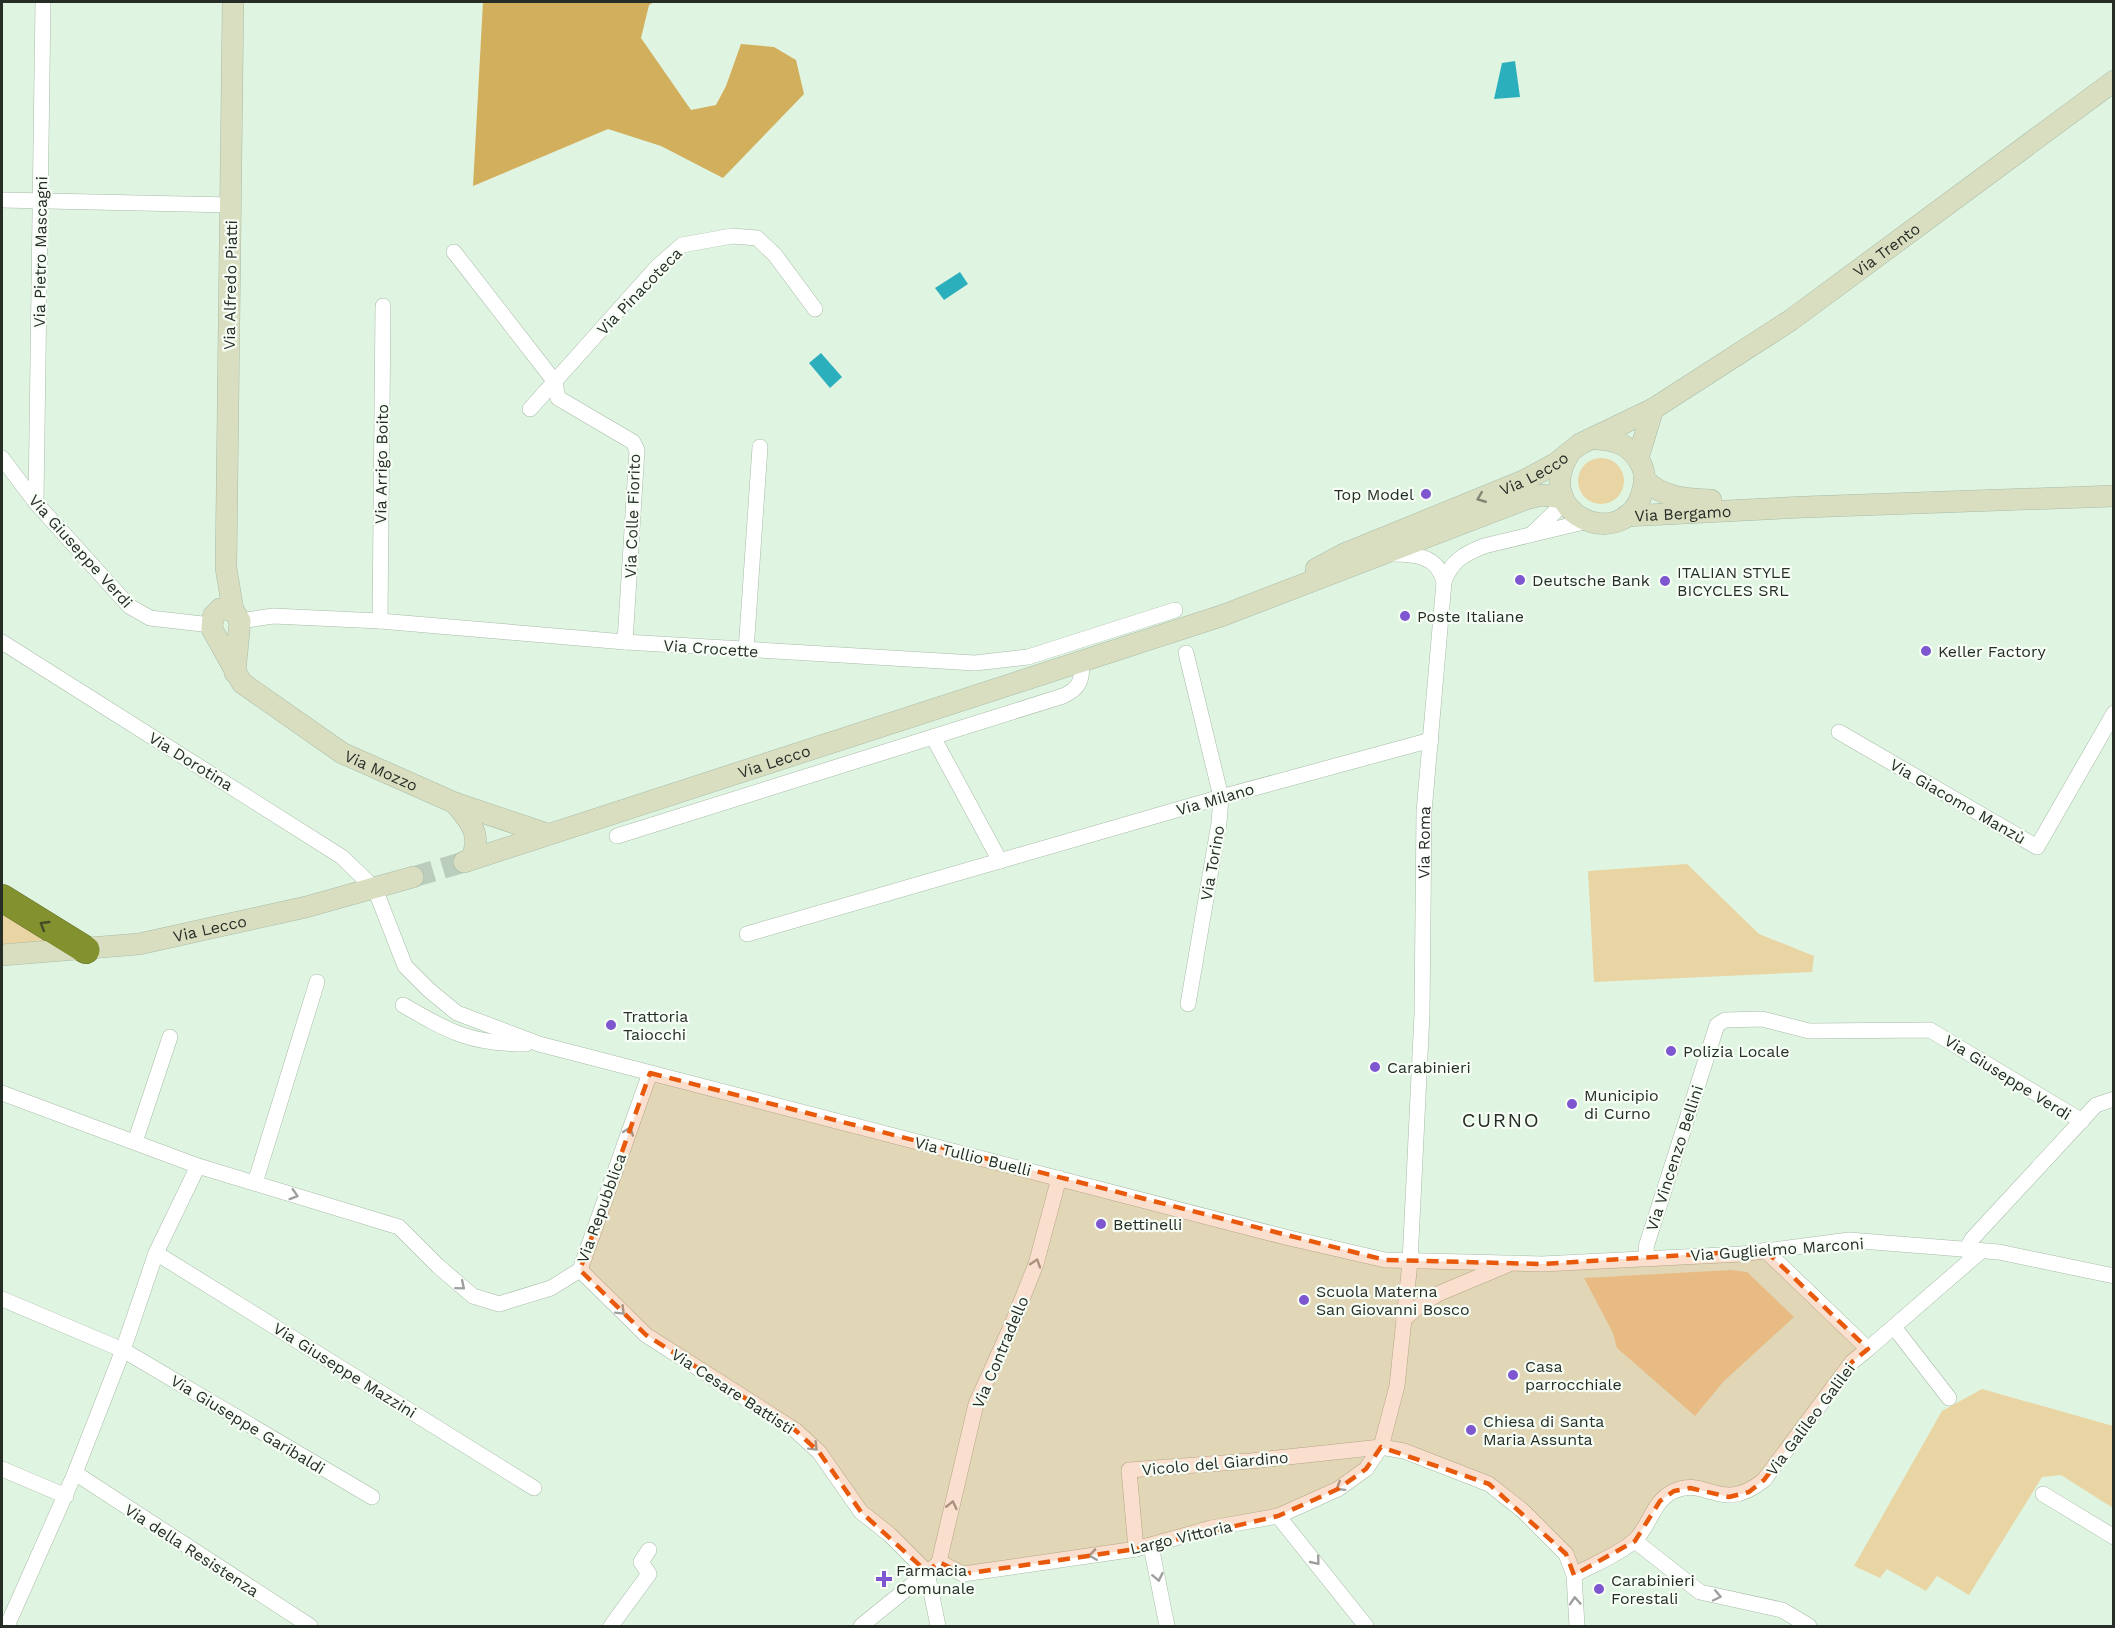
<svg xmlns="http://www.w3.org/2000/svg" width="2115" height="1628" font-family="'Work Sans',sans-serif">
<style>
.green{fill:#e9d4a3}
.forest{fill:#d1af5d}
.water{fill:#2cafbd}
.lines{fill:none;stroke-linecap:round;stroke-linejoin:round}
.secondary-tunnel{stroke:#bbcdbc;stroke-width:21;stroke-dasharray:21 10;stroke-linecap:butt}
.street-casing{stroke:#a7bba8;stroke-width:16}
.secondary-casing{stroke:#a7bba8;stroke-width:22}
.highway-casing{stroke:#626f2b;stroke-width:28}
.street{stroke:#fff;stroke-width:15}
.secondary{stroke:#dadec0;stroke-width:21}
.highway{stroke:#83922e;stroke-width:27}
.oneway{stroke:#808673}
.oneway2{stroke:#424b28}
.oneway3{stroke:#9da09d}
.marked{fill:#e8590c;fill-opacity:0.2;stroke:#e8590c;stroke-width:4.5;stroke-dasharray:12 8;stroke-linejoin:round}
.poi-dot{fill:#7e56d0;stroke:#f6fef6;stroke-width:2}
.labels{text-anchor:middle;stroke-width:4.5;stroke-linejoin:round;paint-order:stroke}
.street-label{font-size:16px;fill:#262d26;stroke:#f6fef6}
.poi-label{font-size:16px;fill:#262d26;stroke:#f6fef6;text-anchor:start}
.quarter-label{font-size:20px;letter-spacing:1.5px;fill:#262d26;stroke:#f6fef6}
</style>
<rect width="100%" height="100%" fill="#e0f5e1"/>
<g class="green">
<circle cx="1601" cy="481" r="23"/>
<path d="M1687 864 1759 934 1814 956 1812 972 1594 982 1588 871Z"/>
<path d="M2 906 69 947 2 949Z"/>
<path d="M1731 1270 1747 1272 1794 1317 1723 1382 1695 1416 1617 1348 1613 1333 1584 1278Z"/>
<path d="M1982 1389 2113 1426V1419V1508L2061 1475 2042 1477 1969 1595 1937 1576 1926 1591 1887 1569 1880 1578 1854 1566 1942 1411Z"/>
</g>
<path class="forest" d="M483 2H654L649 5 641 38 691 110 716 105 726 86 741 44 774 47 796 60 804 94 723 178 661 146 608 129 473 186Z"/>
<g class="water">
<path d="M1515 61 1520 97 1494 99 1502 63Z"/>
<path d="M960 272 968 284 944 300 935 288Z"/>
<path d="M821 353 842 377 830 388 809 363Z"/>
</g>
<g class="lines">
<path class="secondary-tunnel" d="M413 877 464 862"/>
<g class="street-casing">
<g id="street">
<path d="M2 200 231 205"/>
<path d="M454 252 555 382 558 398 633 442 637 450 625 642"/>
<path d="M530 409 657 267 682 245 732 236 757 238 775 255 815 309"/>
<path d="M2 458 36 503 129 606 150 618 211 625"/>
<path d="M36 503 43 2"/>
<path d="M1532 534 1565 502"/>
<path d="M1392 554C1416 554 1438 556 1444 582"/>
<path d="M240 621 273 616 380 621 625 642 975 663 1028 657 1175 610"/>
<path d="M380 621 383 306"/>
<path d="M2 642 342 857 375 889 405 966 429 990 457 1013 539 1044 1285 1237 1385 1260 1542 1264 1742 1254 1849 1240 1999 1252 2114 1276"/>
<path d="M746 651 760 447"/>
<path d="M1186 653 1221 797 1219 823 1188 1004"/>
<path d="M1839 732 2037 847 2114 713"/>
<path d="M933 737 1000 861"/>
<path d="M617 836 1063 696C1081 688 1082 679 1082 661"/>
<path d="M747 934 1221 797 1431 740"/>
<path d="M403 1005C449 1032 471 1044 526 1044"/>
<path d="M2 1093 198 1166 399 1227 438 1266 473 1296 499 1304 551 1288 580 1270 650 1073"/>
<path d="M135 1142 170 1037"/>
<path d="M255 1183 317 982"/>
<path d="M1765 1250 1868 1349 1980 1252"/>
<path d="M1966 1250 1972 1239 2096 1105 2114 1099"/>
<path d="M156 1253 534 1488"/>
<path d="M1647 1257 1646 1247 1717 1025 1725 1020 1762 1019 1809 1031 1930 1030 2082 1121"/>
<path d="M580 1270 646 1335 795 1430 819 1452 861 1512 889 1534 927 1572"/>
<path d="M2 1299 123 1350 372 1497"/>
<path d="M1404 1319 1423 1303 1440 1293 1507 1265"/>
<path d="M1894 1327 1949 1398"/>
<path d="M2 1469 66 1496"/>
<path d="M75 1473 310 1626"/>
<path d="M2043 1494 2114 1537"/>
<path d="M1278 1516 1366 1626"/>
<path d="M1635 1541 1700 1592 1782 1610 1809 1626"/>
<path d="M1151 1546 1167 1626"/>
<path d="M1136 1549 1129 1470 1250 1461 1381 1447 1404 1451 1489 1484 1523 1511 1566 1554 1574 1575 1577 1626"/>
<path id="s1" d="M939 1562 963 1574 1136 1549 1211 1528 1278 1516 1338 1489 1366 1469 1381 1447 1397 1386 1410 1262 1422 1014 1424 812 1444 582C1451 561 1464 554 1484 546L1588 521"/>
<path d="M939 1562 976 1404 1013 1322 1036 1264 1059 1178"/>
<path d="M927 1572 938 1626"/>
<path d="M1574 1575C1592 1565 1618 1555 1634 1541 1650 1527 1652 1501 1674 1491 1707 1476 1720 1515 1764 1480L1852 1362 1868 1349"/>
<path d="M7 1626 75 1473 123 1350 156 1253 198 1166"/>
<path d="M611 1626 649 1574 641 1562 649 1550"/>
<path d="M861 1626 935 1566"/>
</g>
</g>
<g class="secondary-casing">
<g id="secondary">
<path d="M233 2 226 568 233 610"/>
<path d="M1569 454C1531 515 1622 552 1641 496 1645 485 1646 474 1641 464 1631 445 1616 440 1596 439"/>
<path d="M1638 458 1653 409"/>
<path d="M1645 480C1663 498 1687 499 1711 500"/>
<path id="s2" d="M1626 516 1805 507 2114 496"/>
<path id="s3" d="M1316 569 1344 554 1523 481 1555 464 1580 444 1653 409 1791 320 2114 81"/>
<path id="s4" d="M235 673 240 621 233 610 220 609 213 616 212 629 242 683 342 753 455 803 547 834"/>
<path d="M455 803C470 821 483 835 471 859"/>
<path id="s5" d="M464 862 1224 615 1526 499 1542 495 1563 498"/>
<path id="s6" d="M2 955 139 944 306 907 413 877"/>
</g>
</g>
<g class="highway-casing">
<path id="highway" d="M2 898 86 950"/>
</g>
<use href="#street" class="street"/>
<use href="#secondary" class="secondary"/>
<use href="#highway" class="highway"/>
</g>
<defs><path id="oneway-chevron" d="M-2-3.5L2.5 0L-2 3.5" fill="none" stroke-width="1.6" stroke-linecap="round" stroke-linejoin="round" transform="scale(1.5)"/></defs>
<use class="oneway" href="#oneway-chevron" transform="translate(1481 498) rotate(158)"/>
<use class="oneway2" href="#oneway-chevron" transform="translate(44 925) rotate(-149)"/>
<g class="oneway3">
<use href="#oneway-chevron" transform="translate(629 1131) rotate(-70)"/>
<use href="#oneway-chevron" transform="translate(294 1195) rotate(17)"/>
<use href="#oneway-chevron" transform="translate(1036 1263) rotate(-72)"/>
<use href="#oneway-chevron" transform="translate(461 1286) rotate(40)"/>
<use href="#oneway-chevron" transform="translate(621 1311) rotate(45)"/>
<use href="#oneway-chevron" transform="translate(814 1447) rotate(45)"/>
<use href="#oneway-chevron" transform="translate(1340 1487) rotate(148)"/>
<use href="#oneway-chevron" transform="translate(952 1505) rotate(-77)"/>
<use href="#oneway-chevron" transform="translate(1093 1555) rotate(172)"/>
<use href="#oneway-chevron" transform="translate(1316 1561) rotate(51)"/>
<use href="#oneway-chevron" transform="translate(1158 1577) rotate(78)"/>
<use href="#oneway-chevron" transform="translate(1717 1596) rotate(12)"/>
<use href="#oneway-chevron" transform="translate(1575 1601) rotate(-94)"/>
</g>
<path class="marked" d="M650 1073 1385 1260 1542 1264 1765 1250 1868 1349 1852 1362 1764 1480 1749 1492 1729 1497 1690 1488 1674 1491 1660 1501 1635 1541 1574 1575 1566 1554 1489 1484 1381 1447 1366 1469 1338 1489 1278 1516 1136 1549 963 1574 939 1562 927 1572 861 1512 819 1452 795 1430 646 1335 580 1270Z"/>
<g class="poi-dot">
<circle cx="1426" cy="494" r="6"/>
<circle cx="1520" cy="580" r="6"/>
<circle cx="1665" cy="581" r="6"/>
<circle cx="1405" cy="616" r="6"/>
<circle cx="1926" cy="651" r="6"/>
<circle cx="611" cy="1025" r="6"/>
<circle cx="1671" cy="1051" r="6"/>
<circle cx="1375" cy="1067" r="6"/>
<circle cx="1572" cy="1104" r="6"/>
<circle cx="1101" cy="1224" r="6"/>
<circle cx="1304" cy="1300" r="6"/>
<circle cx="1513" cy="1375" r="6"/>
<circle cx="1471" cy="1430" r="6"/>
<path d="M881 1570h6v6h6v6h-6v6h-6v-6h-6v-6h6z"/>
<circle cx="1599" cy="1589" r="6"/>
</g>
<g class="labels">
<g class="street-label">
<text dy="6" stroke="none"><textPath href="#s3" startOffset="657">Via Trento</textPath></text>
<text transform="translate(40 252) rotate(-89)" y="6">Via Pietro Mascagni</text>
<text transform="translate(230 285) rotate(-89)" y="6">Via Alfredo Piatti</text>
<text transform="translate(639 291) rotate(-46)" y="6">Via Pinacoteca</text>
<text transform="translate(381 464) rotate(-89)" y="6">Via Arrigo Boito</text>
<text dy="6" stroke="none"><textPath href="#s3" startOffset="238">Via Lecco</textPath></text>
<text dy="6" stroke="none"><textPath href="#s2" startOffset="57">Via Bergamo</textPath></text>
<text transform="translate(632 516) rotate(-88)" y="6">Via Colle Fiorito</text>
<text transform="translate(81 551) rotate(48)" y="6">Via Giuseppe Verdi</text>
<text transform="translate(711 648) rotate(4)" y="6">Via Crocette</text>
<text transform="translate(191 761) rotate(32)" y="6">Via Dorotina</text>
<text dy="6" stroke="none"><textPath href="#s5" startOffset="326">Via Lecco</textPath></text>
<text dy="6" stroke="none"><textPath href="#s4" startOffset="328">Via Mozzo</textPath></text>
<text transform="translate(1215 799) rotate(-16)" y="6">Via Milano</text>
<text transform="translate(1958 801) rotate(30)" y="6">Via Giacomo Manzù</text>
<text dy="6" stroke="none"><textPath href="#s1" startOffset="1082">Via Roma</textPath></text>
<text transform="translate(1212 863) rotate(-80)" y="6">Via Torino</text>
<text dy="6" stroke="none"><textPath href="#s6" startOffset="210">Via Lecco</textPath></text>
<text transform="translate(2008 1077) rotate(32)" y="6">Via Giuseppe Verdi</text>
<text transform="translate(973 1156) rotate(14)" y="6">Via Tullio Buelli</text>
<text transform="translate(1674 1158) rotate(-72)" y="6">Via Vincenzo Bellini</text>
<text transform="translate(601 1208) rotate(-70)" y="6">Via Repubblica</text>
<text transform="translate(1777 1249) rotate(-4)" y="6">Via Guglielmo Marconi</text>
<text transform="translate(1000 1352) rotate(-67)" y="6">Via Contradello</text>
<text transform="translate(345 1370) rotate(32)" y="6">Via Giuseppe Mazzini</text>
<text transform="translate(733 1391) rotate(33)" y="6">Via Cesare Battisti</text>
<text transform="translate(1810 1419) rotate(-53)" y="6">Via Galileo Galilei</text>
<text transform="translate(248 1424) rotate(31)" y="6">Via Giuseppe Garibaldi</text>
<text transform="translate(1215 1463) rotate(-5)" y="6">Vicolo del Giardino</text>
<text transform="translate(1181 1537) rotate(-13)" y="6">Largo Vittoria</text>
<text transform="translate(192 1550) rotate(33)" y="6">Via della Resistenza</text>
</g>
<g class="poi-label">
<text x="1414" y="500" text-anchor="end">Top Model</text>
<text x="1677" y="578">ITALIAN STYLE<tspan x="1677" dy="18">BICYCLES SRL</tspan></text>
<text x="1532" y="586">Deutsche Bank</text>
<text x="1417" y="622">Poste Italiane</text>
<text x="1938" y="657">Keller Factory</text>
<text x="623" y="1022">Trattoria<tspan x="623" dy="18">Taiocchi</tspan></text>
<text x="1683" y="1057">Polizia Locale</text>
<text x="1387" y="1073">Carabinieri</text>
<text x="1584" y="1101">Municipio<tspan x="1584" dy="18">di Curno</tspan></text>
<text x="1113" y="1230">Bettinelli</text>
<text x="1316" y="1297">Scuola Materna<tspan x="1316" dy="18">San Giovanni Bosco</tspan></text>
<text x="1525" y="1372">Casa<tspan x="1525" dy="18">parrocchiale</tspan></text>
<text x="1483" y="1427">Chiesa di Santa<tspan x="1483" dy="18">Maria Assunta</tspan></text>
<text x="896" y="1576">Farmacia<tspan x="896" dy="18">Comunale</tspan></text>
<text x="1611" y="1586">Carabinieri<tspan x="1611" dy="18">Forestali</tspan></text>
</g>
<g class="quarter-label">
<text x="1501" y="1127">CURNO</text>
</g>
</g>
<rect width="2115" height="1628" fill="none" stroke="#262d26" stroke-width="6"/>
</svg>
